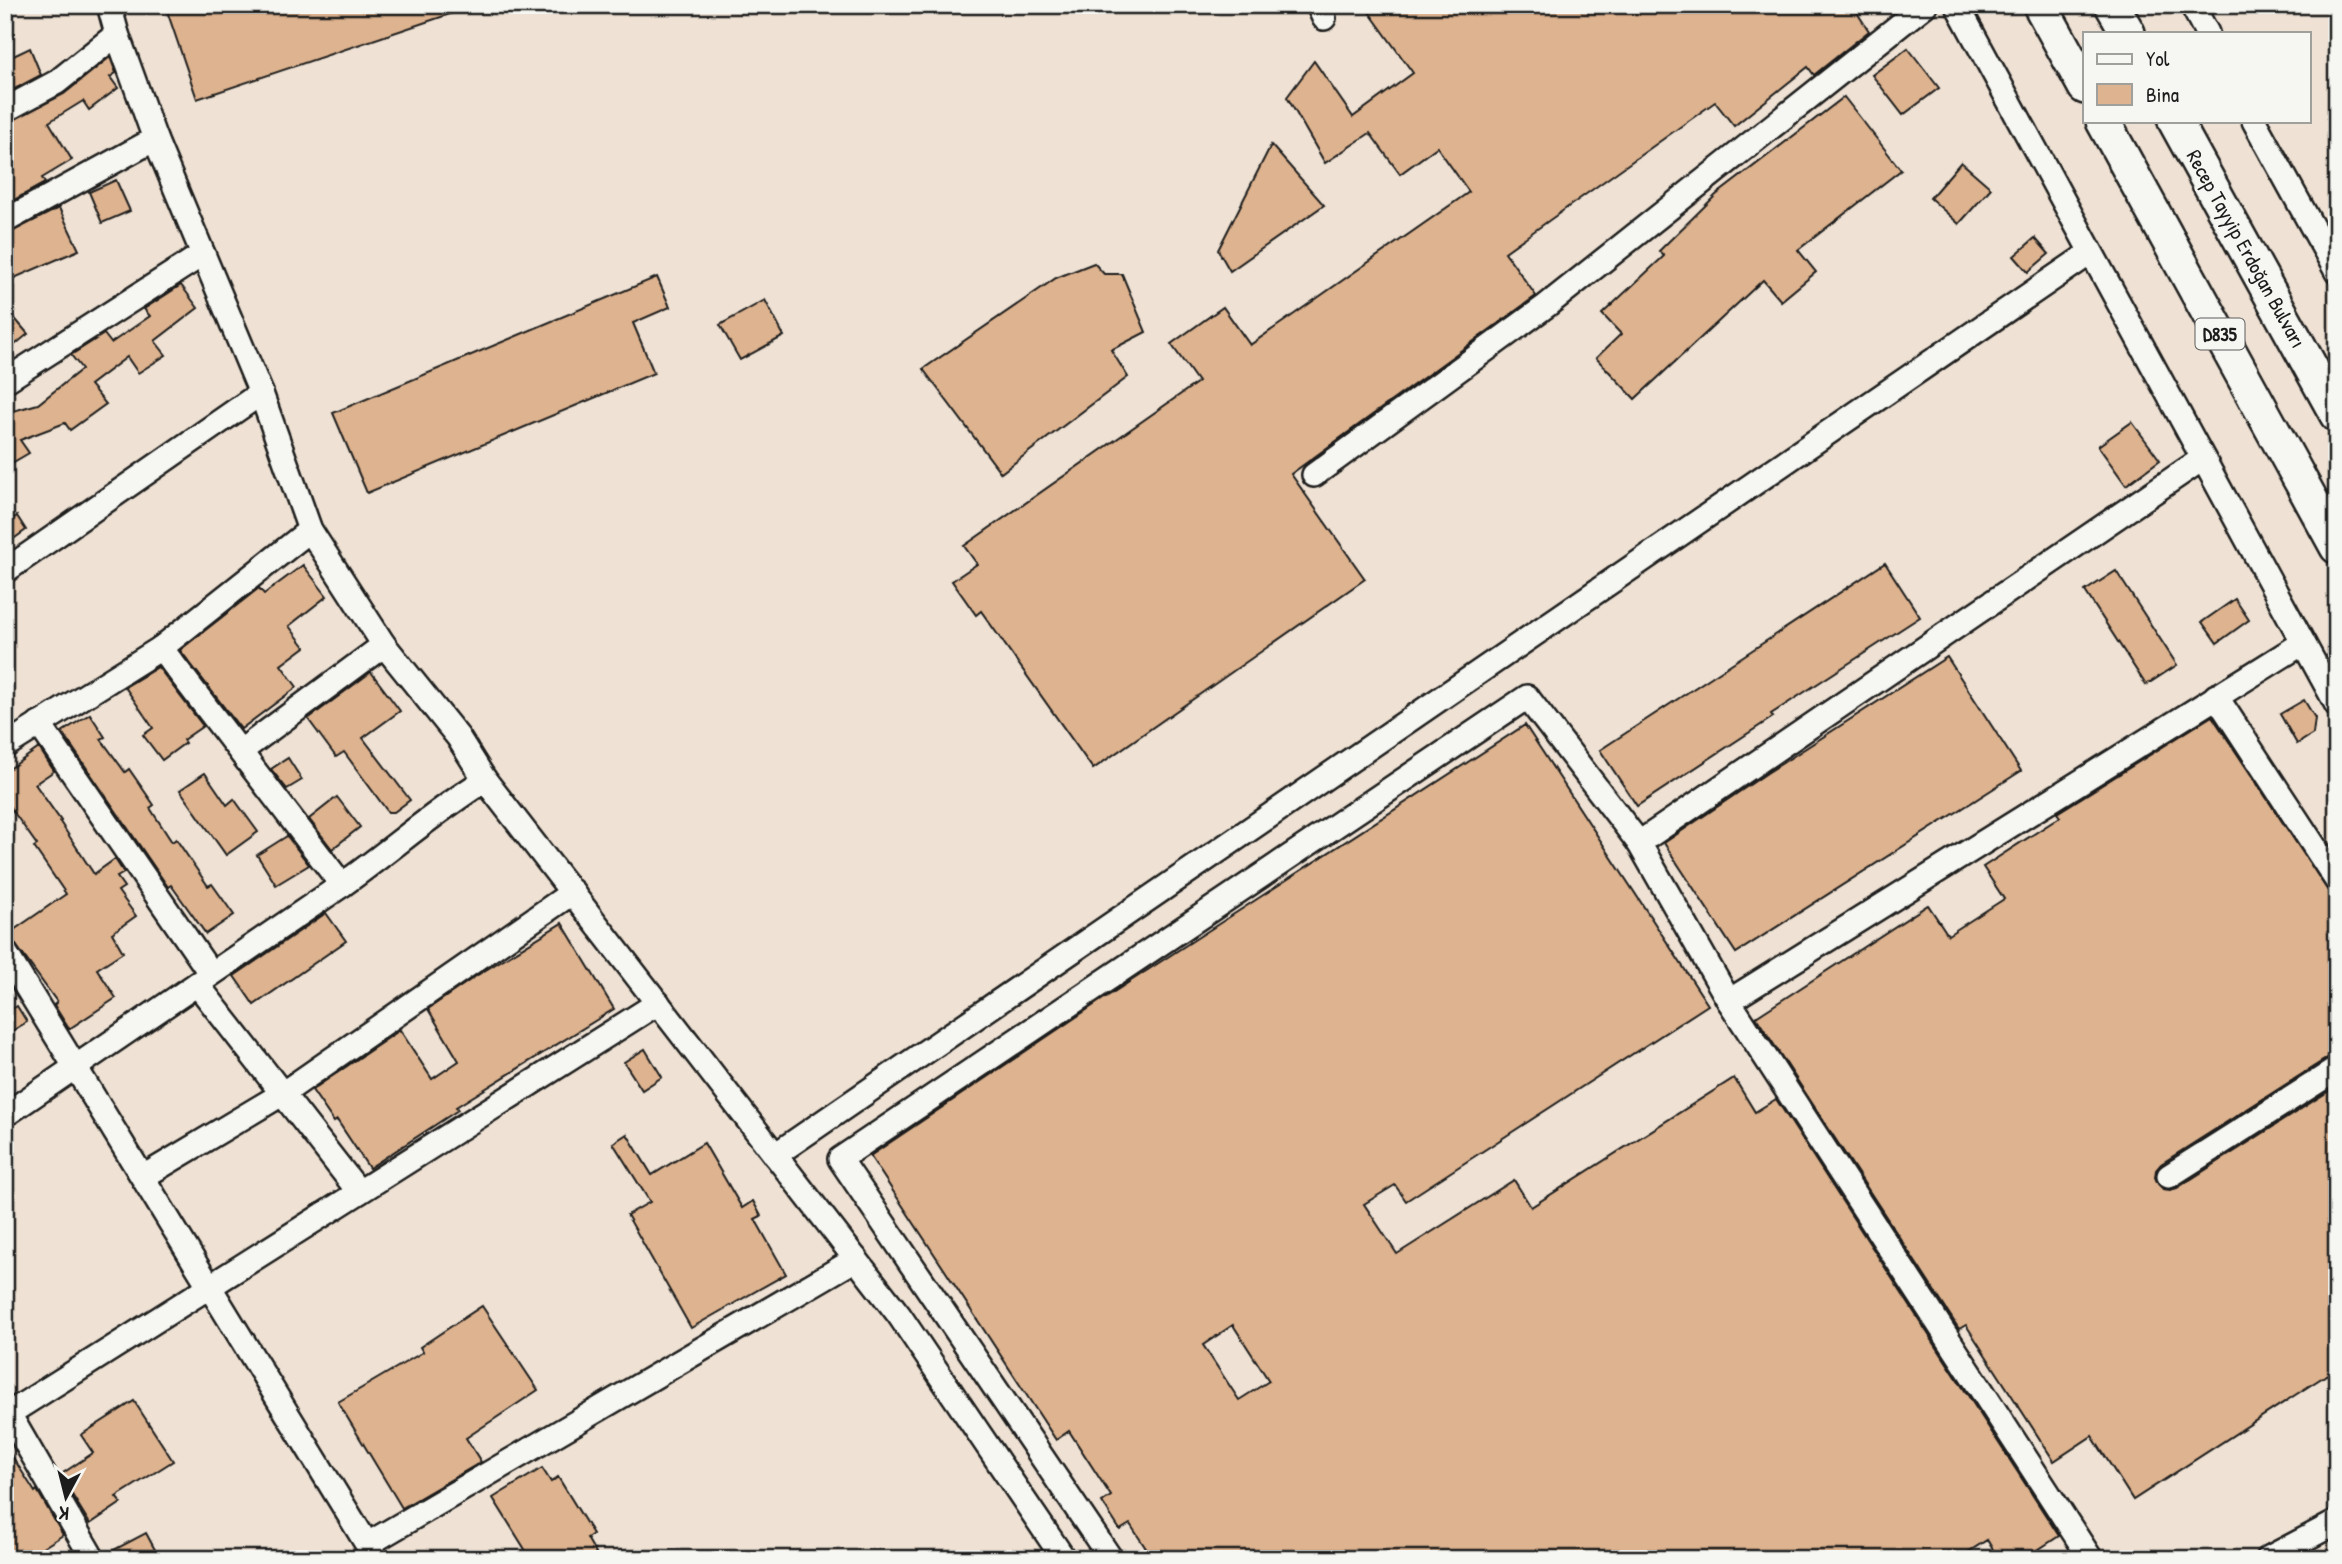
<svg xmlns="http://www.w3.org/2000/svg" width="2342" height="1564" font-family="'Patrick Hand',sans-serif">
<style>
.building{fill:#deb38f;stroke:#1c1c1c;stroke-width:2;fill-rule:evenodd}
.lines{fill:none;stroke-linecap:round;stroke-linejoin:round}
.minor-casing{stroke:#1c1c1c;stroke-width:28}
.highway-casing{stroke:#1c1c1c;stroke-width:38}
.minor{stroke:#f6f6f2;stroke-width:23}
.highway{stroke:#f6f6f2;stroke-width:33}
.labels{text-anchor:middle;stroke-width:5;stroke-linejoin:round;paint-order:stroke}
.shield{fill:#f6f6f2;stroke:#5d5d5c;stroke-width:2}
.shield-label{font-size:19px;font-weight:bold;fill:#1c1c1c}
.street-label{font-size:21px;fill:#1c1c1c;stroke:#f6f6f2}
</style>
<rect width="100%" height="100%" fill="#efe2d4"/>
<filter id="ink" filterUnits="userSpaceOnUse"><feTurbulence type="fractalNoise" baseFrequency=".0143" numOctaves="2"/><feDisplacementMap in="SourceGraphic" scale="14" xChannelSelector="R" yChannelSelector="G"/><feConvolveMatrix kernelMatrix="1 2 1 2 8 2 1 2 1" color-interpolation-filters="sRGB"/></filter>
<g filter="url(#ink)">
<g class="building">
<path d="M165 5H468V8L197 99Z"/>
<path d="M1364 5H1852L1869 31 1814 75 1808 67 1734 126 1715 102 1505 252 1536 296 1291 474 1365 579 1093 769 981 611 976 615 952 581 977 564 964 546 1198 382 1171 344 1223 307 1250 345 1469 192 1437 147 1400 174 1370 133 1325 163 1287 97 1314 61 1353 117 1413 73Z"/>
<path d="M30 48 41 75 5 94V60Z"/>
<path d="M1908 48 1939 88 1903 115 1872 75Z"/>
<path d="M110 57 116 73 110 77 118 88 89 110 83 101 49 122 72 160 42 178 45 183 5 205V124L64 94Z"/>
<path d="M1844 97 1901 170 1798 250 1816 272 1781 301 1763 280 1635 399 1596 358 1621 334 1602 314 1664 256 1659 251 1716 195Z"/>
<path d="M1271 145 1324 205 1230 271 1218 250Z"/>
<path d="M1961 162 1991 188 1959 224 1930 198Z"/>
<path d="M116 180 130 211 102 223 89 192Z"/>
<path d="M59 208 79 250 5 282V235Z"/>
<path d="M2035 238 2049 254 2028 272 2014 256Z"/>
<path d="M1094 263 1104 274H1122L1146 332 1111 350 1128 377 1001 473 923 369 1056 278Z"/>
<path d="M657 277 670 307 633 323 654 373 367 493 333 413Z"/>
<path d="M181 285 198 308 155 341 166 355 138 373 127 357 90 385 106 404 70 430 65 423 20 440 29 453 5 467V418L13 411 38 404 82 369 71 355 104 334 111 343 150 316 144 309Z"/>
<path d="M765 300 784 336 740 360 720 325Z"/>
<path d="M5 307 28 334 5 353Z"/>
<path d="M2132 422 2160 460 2126 485 2098 446Z"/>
<path d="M17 516 26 530 5 545V524Z"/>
<path d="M1885 563 1920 617 1771 714 1773 717 1637 806 1600 750Z"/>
<path d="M303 565 327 596 289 626 305 647 281 665 297 687 241 729 180 650 259 588 264 594Z"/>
<path d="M2116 571 2177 665 2146 685 2085 591Z"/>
<path d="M2235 599 2249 620 2217 643 2202 622Z"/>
<path d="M1947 657 2021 771 1736 953 1664 843 1767 773Z"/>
<path d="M158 667 203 726 183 740 185 743 162 760 143 735 153 728 125 687Z"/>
<path d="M371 672 400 711 363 738 410 800 394 812H388L344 752 336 757 308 719Z"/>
<path d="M2304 700 2315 718 2313 734 2297 744 2280 714Z"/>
<path d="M90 714 105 737 101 739 125 772 129 769 154 805 150 808 172 842 176 839 208 886 212 884 234 915 206 934 171 885 168 887 62 732Z"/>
<path d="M2212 716 2337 904V1055L2329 1057 2161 1164 2156 1170 2155 1177 2158 1184 2163 1189 2170 1190 2177 1188 2337 1086V1368L2133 1500 2092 1436 2054 1461 1966 1325 1959 1329 1756 1017 1928 905 1948 935 2004 899 1983 867 2060 817 2057 813Z"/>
<path d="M1525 725 1708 1005 1406 1201 1395 1185 1364 1204 1397 1254 1514 1180 1531 1207 1734 1078 1755 1112 1776 1099 2059 1536 2024 1559H1999L1987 1540 1957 1559H1153L1130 1524 1120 1530 1102 1502 1111 1496 1069 1431 1056 1440 870 1156 1100 1001ZM1233 1325 1269 1381 1239 1400 1203 1345Z"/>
<path d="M39 748 54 771 35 784 61 821 60 822 94 874 115 859 124 873 117 877 124 887 118 891 136 916 112 933 123 952 97 969 116 998 69 1029 54 1005 57 1002 8 934 66 894 34 847 37 845 5 800V772Z"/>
<path d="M288 758 302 780 287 789 271 769Z"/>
<path d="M205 773 227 805 234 799 258 832 226 855 180 790Z"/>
<path d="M337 797 360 827 332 849 309 819Z"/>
<path d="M287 836 309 865 276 885 257 855Z"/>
<path d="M326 913 346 941 254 1005 234 976Z"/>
<path d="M562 923 614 1009 456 1107 458 1110 369 1168 337 1120 334 1122 312 1090 400 1030 432 1079 459 1061 428 1009 476 976Z"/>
<path d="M17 1006 27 1022 5 1035V1013Z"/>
<path d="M645 1049 662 1077 642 1090 624 1062Z"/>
<path d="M627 1134 652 1175 704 1143 742 1208 753 1201 761 1216 755 1219 786 1274 691 1328 627 1215 650 1202 613 1143Z"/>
<path d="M482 1306 538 1390 466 1438 481 1462 402 1508 338 1402 423 1352 420 1347Z"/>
<path d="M134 1401 173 1461 116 1497 121 1503 90 1524 60 1475 93 1453 81 1435Z"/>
<path d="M5 1445 35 1492 37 1490 63 1535 25 1559H5Z"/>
<path d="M542 1468 551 1482 558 1477 593 1534 587 1538 599 1559H531L493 1498Z"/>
<path d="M146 1533 160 1559H107L106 1554Z"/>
</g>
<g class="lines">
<g class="minor-casing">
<g id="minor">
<path d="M109 5 117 34 155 139 261 393 310 530 384 645 458 737 485 780 899 1315 1064 1559"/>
<path d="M1318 5 1324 18"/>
<path d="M1957 5 2337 705"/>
<path d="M2192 5 2207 33"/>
<path d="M5 110 57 82 117 34"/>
<path d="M2254 121 2337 272"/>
<path d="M5 221 155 139"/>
<path d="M5 381 203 254"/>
<path d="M1314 475 1546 306 1925 5"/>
<path d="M5 571 261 393"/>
<path d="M161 648 342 885"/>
<path d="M2216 696 2337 881"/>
<path d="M39 724 211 974"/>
<path d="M5 746 161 648 310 530"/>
<path d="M241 751 384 645"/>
<path d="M1639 843 2202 459"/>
<path d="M5 952 376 1559"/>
<path d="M197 984 359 1192"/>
<path d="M1729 1001 2303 643"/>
<path d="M5 1115 342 885C390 851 435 811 485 780"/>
<path d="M775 1155 2090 253"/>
<path d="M2169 1176 2337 1069"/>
<path d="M143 1177 282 1094 573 892"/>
<path d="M9 1414 93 1559"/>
<path d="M5 1416 658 1003"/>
<path d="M368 1544 856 1259"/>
<path d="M1111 1559 840 1159 1527 697 1639 843 1729 1001 2091 1559"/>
<path d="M2267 1559 2337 1522"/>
</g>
</g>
<g class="highway-casing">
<g id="highway">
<path d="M2040 5 2085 87"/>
<path d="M2112 5 2128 33"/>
<path d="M2103 121 2337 547"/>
<path d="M2175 121 2337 415"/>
</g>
</g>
<use href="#minor" class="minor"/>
<use href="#highway" class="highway"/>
</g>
</g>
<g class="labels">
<rect class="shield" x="2195.5" y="318.5" width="49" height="31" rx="5"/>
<g class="shield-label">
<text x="2220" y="341">D835</text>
</g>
<g class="street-label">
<text transform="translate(2246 249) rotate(61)" y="7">Recep Tayyip Erdoğan Bulvarı</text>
</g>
</g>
<rect width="2342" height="1564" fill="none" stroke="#f6f6f2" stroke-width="28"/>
<rect x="14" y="14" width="2314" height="1536" fill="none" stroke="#1c1c1c" stroke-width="2.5" filter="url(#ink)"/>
<rect x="2083" y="32" width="228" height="91" fill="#f6f6f2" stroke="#9f9f9c" stroke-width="2"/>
<rect x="2097" y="54" width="35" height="10" fill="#f6f6f2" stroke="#9f9f9c" stroke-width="2"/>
<text x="2146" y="66" font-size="21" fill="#1c1c1c">Yol</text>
<rect x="2097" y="84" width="35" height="21" fill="#deb38f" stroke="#9f9f9c" stroke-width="2"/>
<text x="2146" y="102" font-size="21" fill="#1c1c1c">Bina</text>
<g transform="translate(66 1497) rotate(187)" stroke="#f6f6f2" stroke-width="5" paint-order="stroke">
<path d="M0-5L12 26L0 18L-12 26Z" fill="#1c1c1c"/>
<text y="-10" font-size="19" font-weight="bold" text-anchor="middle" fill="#1c1c1c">K</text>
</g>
</svg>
